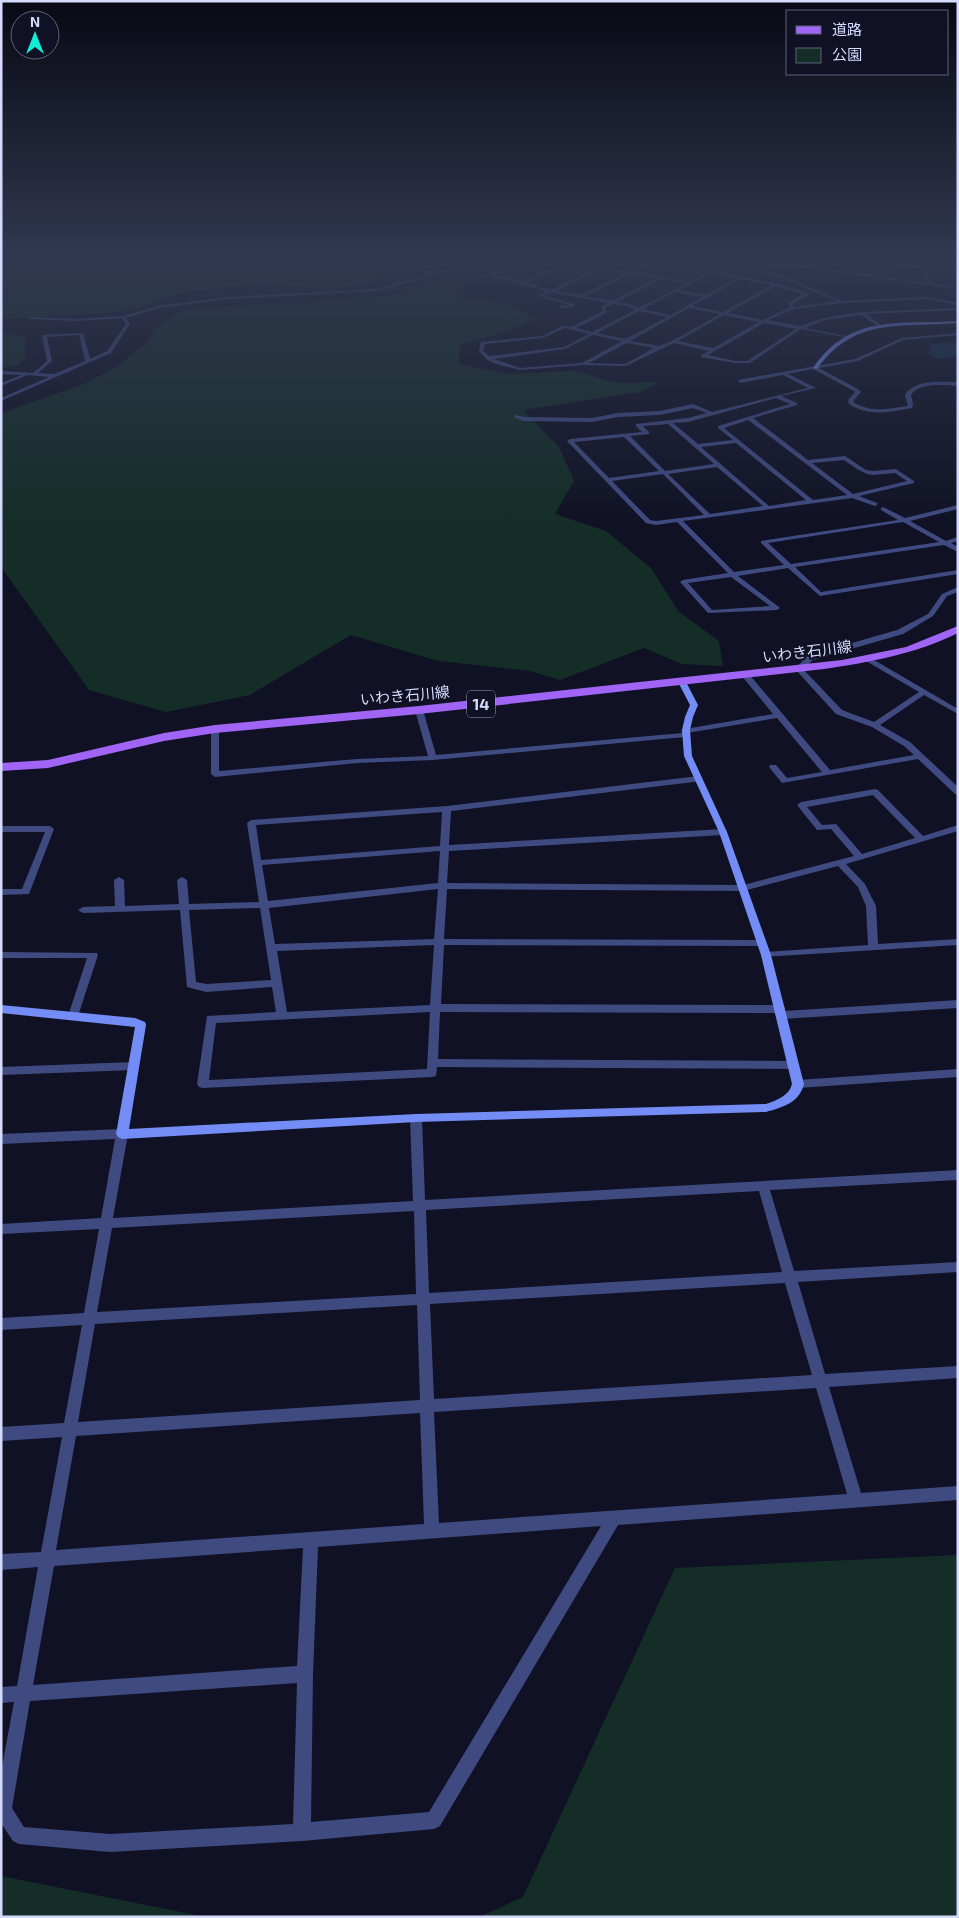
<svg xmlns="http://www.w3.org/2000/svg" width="959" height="1918" font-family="'Exo 2','Noto Sans JP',sans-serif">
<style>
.green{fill:#142e27}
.water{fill:#102e44}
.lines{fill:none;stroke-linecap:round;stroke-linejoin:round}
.street{fill:#3f4a80;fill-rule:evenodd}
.secondary{fill:#748cf5;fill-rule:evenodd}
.primary{fill:#a065f4;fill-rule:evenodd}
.labels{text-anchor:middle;stroke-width:4.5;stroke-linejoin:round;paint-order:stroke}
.far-street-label{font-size:15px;fill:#d6dafc;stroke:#101124}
.shield{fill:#101124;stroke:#9b9ebb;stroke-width:1}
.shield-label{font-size:16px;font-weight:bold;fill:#d6dafc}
</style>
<rect width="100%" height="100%" fill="#101124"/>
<g class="green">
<path d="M1 257H408L393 264 395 273 351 286 322 289 260 284 189 291 140 308 111 313 1 319Z"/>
<path d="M468 272 459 284 455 298 508 302 537 320 494 335 460 345 459 364 507 374 574 371 617 383 659 382 641 392 523 410 559 447 574 481 555 514 606 531 651 568 678 611 719 641 723 666 682 664 644 648 560 680 530 671 438 661 351 635 250 695 166 712 89 690 1 567V413L84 384 116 367 146 344 155 328 183 310 388 296Z"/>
<path d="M1 332 26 338 25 357 19 365 1 368Z"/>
<path d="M958 1555V1917H479L523 1897 675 1568Z"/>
<path d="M1 1876 206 1917H1Z"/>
</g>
<path class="water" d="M958 342V357L937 359 929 354 930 344Z"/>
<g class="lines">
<g class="street">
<path d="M430 257H435L418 267C434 277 451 270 465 257H469L460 266 447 272 379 291 228 299 158 308 126 318 130 324 111 353 1 401V398L49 377 28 375 1 386V383L22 375 1 374V371L33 373 47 361 42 335 83 333 90 359 107 351 126 324 122 318 77 321 30 319 28 317 77 319 123 316 158 306 228 297 378 289 396 283 432 274 422 273 413 267ZM79 335 85 361 54 374 38 373 52 361 47 337Z"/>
<path d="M618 257H623L604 267 630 271 655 259 650 257H661L702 264 712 271 776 283 809 293V295L793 304 794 307 837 301 779 277 750 270V268L781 275 842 301 927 297 958 303V305L927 299 842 303 794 309 768 320 800 326 824 318 862 312 958 308V310L866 314 883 326 881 328 861 315 825 320 805 328 851 337 849 338 801 329 750 363H735L701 357V355L709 351 674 343 626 366 583 365 520 370 496 364 486 359 479 351 481 342 542 336 562 326 571 327 603 311 601 307 608 303 551 292 544 296 575 304 573 307 560 308 558 306 570 305 538 296 546 291 492 276 481 278 480 276 491 274 516 264 550 270 570 261 599 266ZM660 259 701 266 708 272 689 282 634 272ZM570 263 596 268 550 290 526 283ZM516 266 546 271 522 282 496 275ZM600 269 626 273 580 295 555 291ZM712 273 737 278 706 295 679 290ZM631 274 657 278 612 301 585 296ZM662 279 686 284 638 308 630 304 617 302ZM741 279 772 285 723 312 692 306ZM776 286 803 294 788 303 790 307 763 320 728 313ZM675 292 702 297 671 315 643 309ZM613 304 627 306 635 310 592 332 576 328 607 313 605 308ZM689 308 720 314 672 341 659 346 630 341ZM639 311 667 317 625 339 597 333ZM724 315 759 322 713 348 678 341ZM764 323 796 329 747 361H735L708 355ZM565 328 589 334 564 347 489 356 483 351 485 344 543 338ZM593 335 622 341 582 363 520 368 494 359 565 349ZM627 343 654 348 625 364 589 363Z"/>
<path d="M706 257 756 263 798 265 928 283 921 269 876 263 873 261 846 259H872L878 257 876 259 877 261 923 267 932 283 958 287V289L798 267 756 265Z"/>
<path d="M895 257 933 261 932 260 934 259 958 262V264L941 262 942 265 940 266 938 264 896 259 894 258Z"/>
<path d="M958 333V335L903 340 858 361 819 368 858 389 861 392 854 400V403C876 413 885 409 908 406L905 395C914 379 942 382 958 382V386C944 385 919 382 911 395L913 404 912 408C890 412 869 417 849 404L848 400 855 392 854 391 813 369 788 374 816 388 781 396 797 403V405L753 418 808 460 845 456 866 470 873 471 896 469 914 481V483L859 496 877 503V505L875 506 852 498 683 521 734 572 784 565 761 543V541L898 520 881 510V508L883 507 905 518 958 505V509L910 521 946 541 958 537V541L951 543 958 547V552L944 545 795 567 821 592 958 570V574L820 596 788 568 738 576 779 607 780 608 777 610 708 613 680 582 683 580 728 573 677 522 656 525 646 523 567 441 570 439 642 432 636 426V424L688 418 707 413 693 408 660 415 618 417 592 422 524 421 513 417 516 415 524 417 592 418 618 413 660 411 693 404 712 412 808 388 783 375 740 383 738 380 855 359 902 338ZM776 398 790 404 718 426V428L733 440 698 444 673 423 688 422ZM748 420 847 495 813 500 724 428ZM668 424 714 464 665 471 630 436 649 434V432L643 426ZM624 437 659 471 609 478 574 442ZM736 443 806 500 769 506 701 447ZM844 460 857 469 867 474 873 475 895 473 907 481 853 494 812 463ZM717 467 763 506 710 514 668 474ZM663 474 704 515 656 521 650 520 612 481ZM903 522 939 542 791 564 768 543ZM731 577 770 606 712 610 688 583Z"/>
<path d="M958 587V592L947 596 933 616 903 634 813 660 803 669 842 710 874 722 919 692 866 661 865 659 869 657 958 709V714L924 695 880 725 910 742 958 787V795L955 794 918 759 782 783 769 767 770 765H776L787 778 822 772 777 718 687 733 689 735 685 737 433 760 357 763 215 777 211 774V729L215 727 219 729V771L357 759 428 756 415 710 419 708 423 710 436 755 683 733 681 731 685 729 773 714 741 675 745 673H748L830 770 914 755 904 746 872 727 836 714 795 669 807 656 897 630 928 614 942 594Z"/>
<path d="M699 776 702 777V781L451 811 449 845 723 829 727 832 723 835 449 851 447 883 743 885 854 856 831 829 817 830 797 805 801 802 875 789 878 790 923 836 958 825V831L846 864 865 884 876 906 878 944 958 939V945L762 957 761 955 766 952 868 945 866 906 858 887 838 866 743 891 447 889 444 939 762 940 767 943 762 946 444 945 441 1004 780 1005 784 1006 785 1009 784 1011 958 1000V1008L782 1019 778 1018 777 1015 778 1013 440 1012 438 1059 793 1061 797 1062 798 1065 797 1068 793 1069 437 1067 436 1076 432 1077 203 1088 199 1087 197 1084 207 1016 276 1012 272 987 206 992 187 987 180 910 83 913 78 910 83 907 115 906 114 880 119 877 124 880 125 906 179 904 177 880 182 877 187 880 189 904 259 902 247 823 251 820 447 806ZM873 795 915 838 862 854 836 824 822 825 807 807ZM442 812 440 846 261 860 256 825ZM440 851 438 883 268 901 262 865ZM438 889 434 939 275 944 269 908ZM260 908 271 980 206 984 196 982 189 910ZM434 945 430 1005 287 1012 277 951ZM430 1012 427 1069 209 1080 216 1023Z"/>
<path d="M1 826H50L54 829 29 894 1 895V889H22L45 832H1Z"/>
<path d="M1 952 97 953 98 955 77 1019H69L68 1016 87 958H1Z"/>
<path d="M134 1062 138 1063 139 1066 138 1069 134 1070 1 1075V1067Z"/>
<path d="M958 1069V1077L798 1088 794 1087 792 1084 794 1081 798 1080Z"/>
<path d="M416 1114 420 1115 422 1118 425 1200 958 1170V1180L770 1190 794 1271 958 1262V1272L798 1282 825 1374 958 1366V1378L829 1387 861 1493 958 1486V1500L618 1525 440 1826 434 1829 302 1841 110 1852 19 1844 13 1841 1 1823V1772L14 1702 1 1703V1687L17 1686 38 1567 1 1570V1554L41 1552 62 1437 1 1441V1427L64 1423 82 1325 1 1330V1318L84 1313 99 1229 1 1234V1224L101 1218 115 1139 1 1144V1134L122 1129 126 1131 128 1134 113 1218 413 1201 410 1118 412 1115ZM759 1191 782 1272 429 1293 426 1210ZM414 1211 416 1294 97 1312 112 1228ZM785 1283 812 1375 434 1399 430 1304ZM417 1305 420 1400 78 1422 95 1324ZM816 1388 847 1494 439 1523 434 1412ZM420 1413 424 1524 56 1550 76 1436ZM601 1526 429 1812 311 1822 313 1674 318 1547ZM303 1548 297 1666 33 1685 54 1566ZM297 1683 293 1824 110 1834 24 1827 12 1808 30 1701Z"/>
</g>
<g class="secondary">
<path d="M958 321V323C901 328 855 316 817 369L813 368C851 313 899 325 958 321Z"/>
<path d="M679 680H685L698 705 693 717 690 730 692 756 727 832 771 955 804 1084C799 1103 783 1107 766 1112L416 1122 122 1139 118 1137 116 1134 135 1027 1 1013V1005L135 1018 145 1022 146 1025 129 1129 416 1114 766 1104C777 1100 789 1096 792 1084L761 955 719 832 684 756 682 730 685 717 690 705 678 682Z"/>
</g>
<path class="primary" d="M958 626V633C916 654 870 662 824 669L419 714 215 733 164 741 48 768 1 771V763L48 760 164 733 215 725 419 706 842 660 906 647Z"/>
</g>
<linearGradient id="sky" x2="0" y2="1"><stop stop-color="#090914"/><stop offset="0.49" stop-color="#313850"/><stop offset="1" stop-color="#313850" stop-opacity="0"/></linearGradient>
<rect width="959" height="526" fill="url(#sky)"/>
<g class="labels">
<g class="far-street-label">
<text transform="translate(807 652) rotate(-7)" y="5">いわき石川線</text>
<text transform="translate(405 696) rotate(-5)" y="5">いわき石川線</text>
</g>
<rect class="shield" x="467" y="690.5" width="28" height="27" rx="4"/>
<g class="shield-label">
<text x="481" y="710">14</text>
</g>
</g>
<rect width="959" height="1918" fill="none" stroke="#d6dafc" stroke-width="5"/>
<rect x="786" y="10" width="162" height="65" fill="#101124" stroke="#5f617a"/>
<rect x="796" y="26" width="25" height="8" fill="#a065f4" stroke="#5f617a"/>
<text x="832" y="35" font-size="15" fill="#d6dafc">道路</text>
<rect x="796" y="48" width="25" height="15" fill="#142e27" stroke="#5f617a"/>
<text x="832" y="60" font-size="15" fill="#d6dafc">公園</text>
<g transform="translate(35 35)"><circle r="24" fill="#101124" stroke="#5f617a"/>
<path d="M0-4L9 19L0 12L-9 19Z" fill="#10eed5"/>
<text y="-8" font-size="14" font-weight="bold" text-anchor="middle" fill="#d6dafc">N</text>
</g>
</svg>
